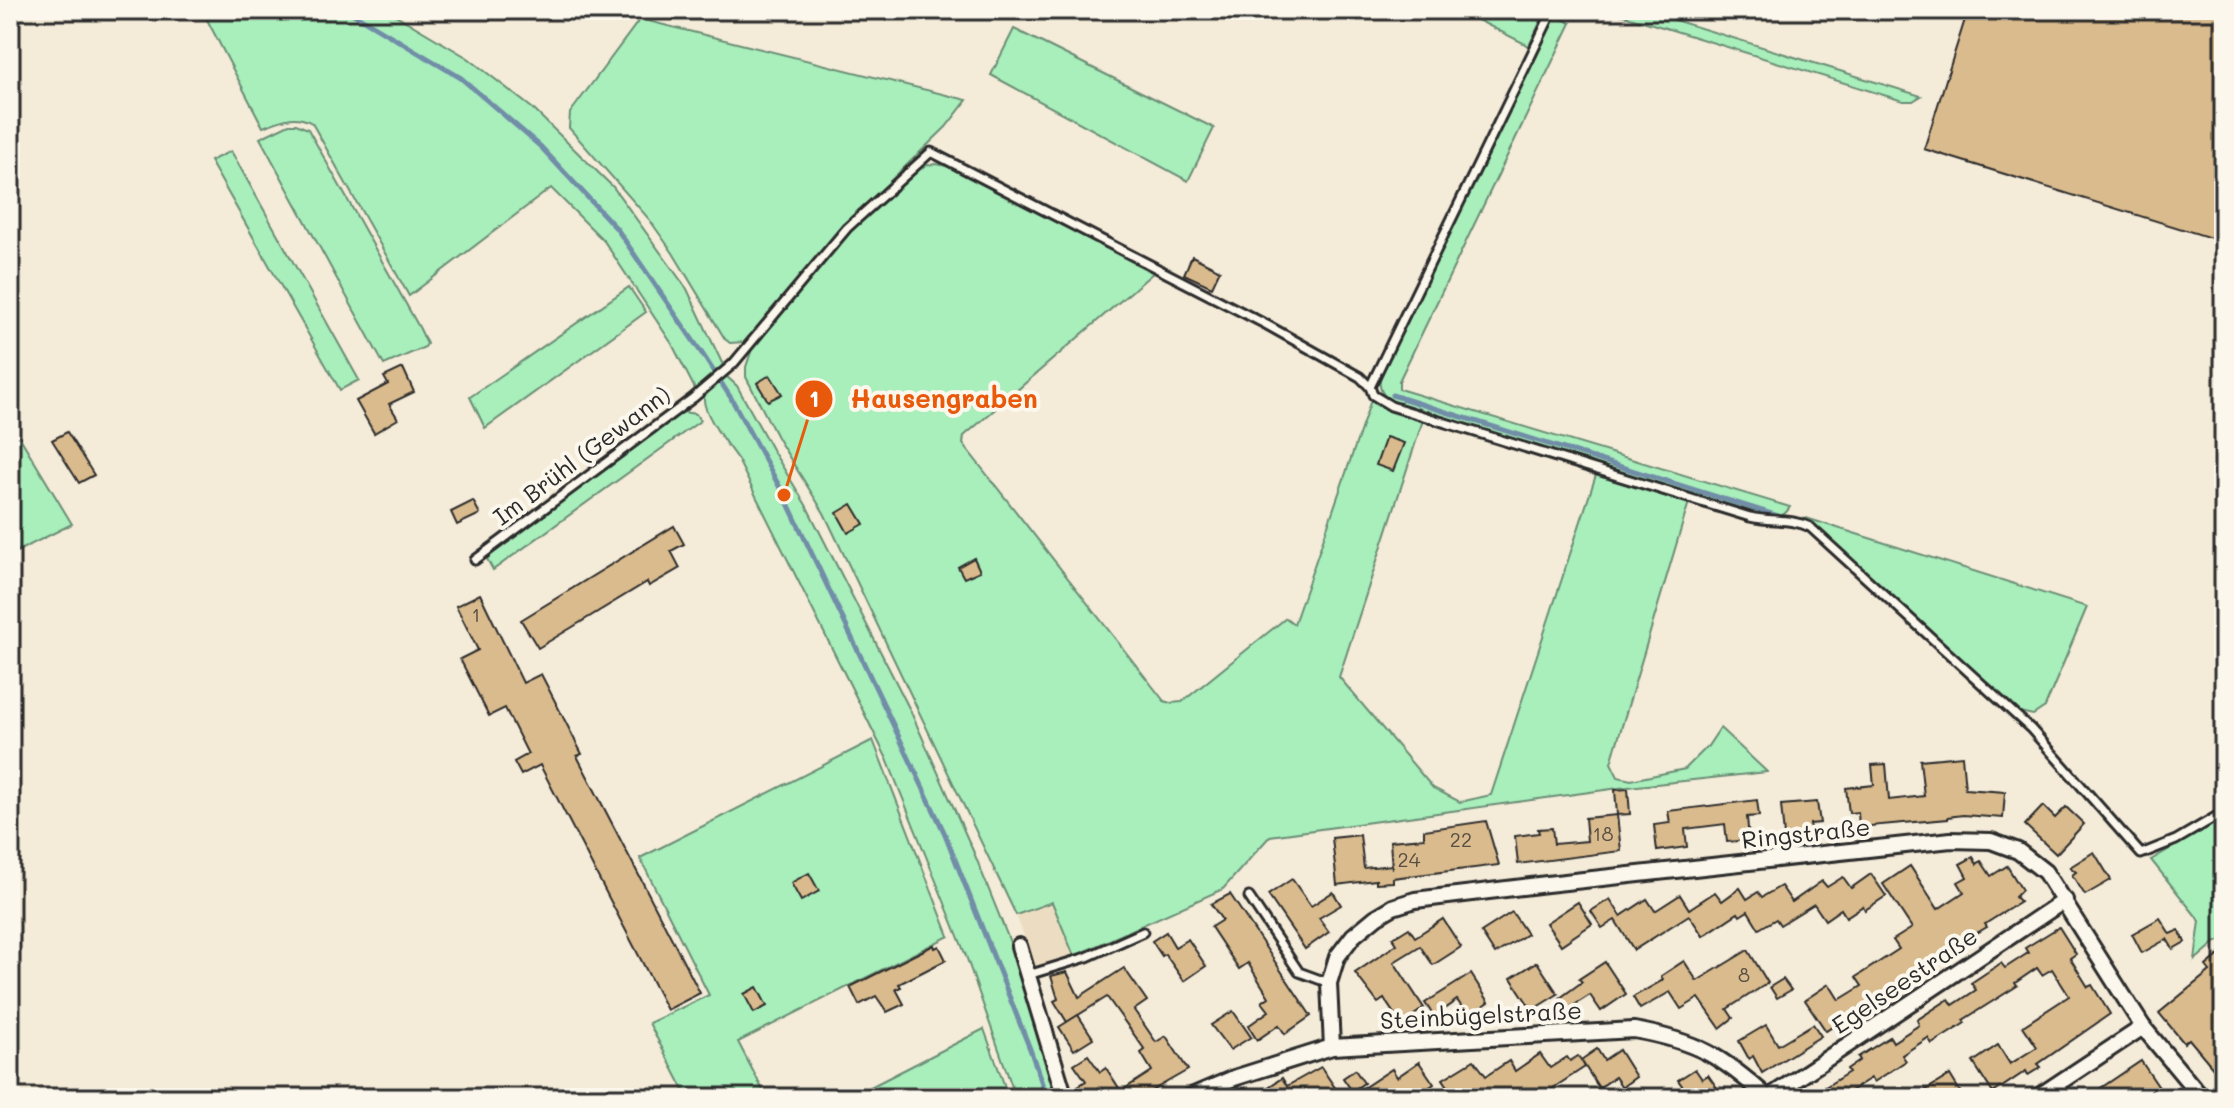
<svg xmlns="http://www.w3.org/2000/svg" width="2234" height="1108" font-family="Mali,sans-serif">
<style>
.built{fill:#ecddc2}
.green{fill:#a8efbc;stroke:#6a8d74;stroke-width:2}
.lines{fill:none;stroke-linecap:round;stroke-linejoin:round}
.stream{stroke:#718da7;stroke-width:5}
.building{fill:#dabb8d;stroke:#2b2b2b;stroke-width:2}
.service-casing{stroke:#2b2b2b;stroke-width:13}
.minor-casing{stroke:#2b2b2b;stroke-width:20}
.service{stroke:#fbf7ec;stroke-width:7}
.minor{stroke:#fbf7ec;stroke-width:14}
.labels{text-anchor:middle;stroke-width:8;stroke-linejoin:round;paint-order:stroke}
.number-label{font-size:20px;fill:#574f44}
.street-label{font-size:24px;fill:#2b2b2b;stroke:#fbf7ec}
.leader{fill:none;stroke:#e8590c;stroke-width:3}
.callout-dot{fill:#e8590c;stroke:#fbf7ec;stroke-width:3}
.mark-label{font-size:24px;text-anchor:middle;font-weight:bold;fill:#fff}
.callout-label{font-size:26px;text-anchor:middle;font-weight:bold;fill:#e8590c;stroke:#fbf7ec;stroke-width:8;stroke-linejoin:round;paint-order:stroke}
</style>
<rect width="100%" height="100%" fill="#f4ebd9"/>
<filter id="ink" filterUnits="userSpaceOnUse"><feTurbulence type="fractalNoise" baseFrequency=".0125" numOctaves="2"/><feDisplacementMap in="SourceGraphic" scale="16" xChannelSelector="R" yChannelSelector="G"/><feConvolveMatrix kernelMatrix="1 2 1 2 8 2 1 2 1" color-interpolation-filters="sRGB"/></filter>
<g filter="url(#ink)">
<path class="built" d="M1052 902 1074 956 1036 967 1016 915Z"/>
<g class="green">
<path d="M202 10H387L468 58 532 108 613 187 687 289 723 365 695 389 672 344 604 241 551 188 409 296 312 123C294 113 282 120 263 127Z"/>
<path d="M1458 10H1546L1529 46Z"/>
<path d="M1557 10 1565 13 1564 20 1571 23 1399 381V389L1790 507C1781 522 1770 517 1754 514L1394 402C1383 397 1377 388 1381 376Z"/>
<path d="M1607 10H1642L1921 96 1913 101H1903Z"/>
<path d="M640 19 967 100 946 127 842 228 744 342 730 343 725 339 673 253 649 219 569 128 570 113Z"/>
<path d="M1014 29 1214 128 1188 181 991 75Z"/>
<path d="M289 124H296L308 129 420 329 427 344 425 347 384 365 260 138Z"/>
<path d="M231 151 359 380 340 390 210 161Z"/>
<path d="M936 164 952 167 1154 272 964 436 963 444 1164 701 1170 703 1182 702 1286 618 1294 624 1371 400 1376 405 1423 420 1339 677 1433 788 1460 802 1491 795 1596 475 1689 502 1611 763 1618 777 1631 780 1685 769 1708 746 1720 728 1767 772 1619 788 1270 836 1223 889 1074 956 1052 902 1016 915 824 513 778 439 746 377V367L752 349 839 242 909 175 923 166Z"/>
<path d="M629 287 646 312 485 428 470 397Z"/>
<path d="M725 375 737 386 773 451 806 505 910 710 974 853 1026 982 1060 1098H1016L966 956 887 759 738 460C729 448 703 414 704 399 705 389 718 381 725 375Z"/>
<path d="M682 412 696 414 700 421 493 570 487 559 498 547Z"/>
<path d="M10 421 72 524 10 555Z"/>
<path d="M1806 518 2087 607 2045 707 2033 715 2020 712Z"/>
<path d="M873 740 949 936 738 1042 767 1098H688L649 1023 709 995 640 858Z"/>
<path d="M2224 817V940L2216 942 2195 960 2200 921 2151 860Z"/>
<path d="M984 1029 1009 1098H849Z"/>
</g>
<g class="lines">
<g class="stream">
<path d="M347 10 461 78 541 147 617 229 703 355 731 398 784 495 945 834 1030 1049 1047 1098"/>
<path d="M1392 395 1778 516"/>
</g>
</g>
<g class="building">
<path d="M1968 10H2224V242L1924 149Z"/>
<path d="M1192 256 1220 270 1212 287 1184 274Z"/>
<path d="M403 368 414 392 389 404 398 419 374 433 356 401 388 384 384 377Z"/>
<path d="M770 375 782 394 768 401 757 383Z"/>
<path d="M67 432 94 475 79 483 52 440Z"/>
<path d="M1386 437 1404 443 1393 471 1376 465Z"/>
<path d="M473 501 480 514 457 525 451 512Z"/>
<path d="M852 504 864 524 848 533 837 513Z"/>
<path d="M674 526 684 544 671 551 680 568 649 586 647 582 538 648 521 620Z"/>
<path d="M974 558 980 571 964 578 958 567Z"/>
<path d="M480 594 523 683 541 674 582 754 577 756 700 993 667 1010 540 765 521 775 514 762 528 754 505 708 489 716 460 659 478 650 456 606Z"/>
<path d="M1962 756 1965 789 2005 792 2003 818 1963 815 1948 817V819L1859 827 1858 812 1849 813 1846 788 1874 785 1872 765 1886 764 1889 800 1924 796 1920 760Z"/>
<path d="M1628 789 1630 814 1617 815 1615 790Z"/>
<path d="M1757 800 1759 816 1747 817 1749 840 1727 842 1725 824 1685 829 1687 847 1657 851 1654 825 1670 823 1668 811Z"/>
<path d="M1817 802 1820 823 1810 824 1811 833 1784 836 1781 805Z"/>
<path d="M2043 806 2055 818 2066 807 2084 824 2056 854 2025 825Z"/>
<path d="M1617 815 1621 851 1518 864 1515 836 1539 833 1538 829 1552 828 1554 844 1587 841 1585 818Z"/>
<path d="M1486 821 1499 865 1393 878V882L1376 883V880L1337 885 1332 838 1360 835 1364 868 1392 865V869L1390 841 1424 838V830Z"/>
<path d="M2094 852 2111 880 2085 895 2072 875 2076 872 2070 867Z"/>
<path d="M1973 857 1977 864 1981 861 1991 876 2007 866 2022 890 2015 897 2020 902 1985 924 1987 927 1962 942 1964 946 1952 953 1950 949 1826 1031 1805 1000 1829 984 1839 1000 1862 986 1856 977 1899 949 1893 940 1912 928 1883 884 1910 866 1938 909 1964 892 1958 882 1967 877 1960 864Z"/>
<path d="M809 873 819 891 801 901 791 883Z"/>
<path d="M1871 874 1886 896 1865 910 1863 906 1846 917 1841 909 1825 920 1814 904 1780 925 1776 919 1759 929 1748 911 1740 916 1738 913 1703 936 1689 915 1634 950 1615 920 1602 928 1591 911 1610 899 1621 916 1647 899 1655 911 1680 895 1689 909 1715 892 1722 901 1740 888 1747 899 1758 892 1762 897 1781 886 1792 902 1822 881 1827 887 1843 877 1851 888Z"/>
<path d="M1292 879 1311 906 1333 892 1341 905 1319 918 1329 932 1305 949 1268 895Z"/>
<path d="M1230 894 1311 1016 1285 1034 1279 1025 1257 1040 1248 1026 1269 1011 1262 1002 1269 997 1248 963 1239 969 1211 927 1222 920 1211 904Z"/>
<path d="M1578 902 1592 924 1561 945 1546 923Z"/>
<path d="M1512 912 1527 934 1495 954 1481 932Z"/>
<path d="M2160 918 2170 934 2179 930 2185 942 2173 949 2167 939 2142 953 2132 934Z"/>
<path d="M1443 919 1461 947 1433 965 1420 946 1394 962 1424 1008 1401 1024 1384 999 1378 1003 1355 973 1397 944 1393 938 1409 928 1415 937Z"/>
<path d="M2059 927 2076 954 2070 958 2088 987 2092 985 2110 1014 2038 1064 2041 1067 2028 1075 2026 1071 1993 1093 1973 1062 1998 1045 2010 1064 2037 1047 2023 1026 2069 996 2052 969 2042 975 2037 968 2015 983 2017 986 1963 1020 1965 1023 1932 1044 1928 1038 1902 1055 1906 1061 1874 1082 1871 1078 1847 1093 1851 1098H1808L1849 1072 1847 1069 1860 1060 1858 1057 1890 1037 1893 1042 1919 1025 1917 1020 1949 999 1953 1005 1976 990 1971 983 2001 963 2005 968 2028 953 2025 948Z"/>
<path d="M1166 932 1175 947 1188 939 1206 966 1184 981 1165 954 1162 956 1152 941Z"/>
<path d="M934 945 935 948 939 946 946 960 899 984 901 987 896 989 904 1004 887 1012 876 996 859 1005 850 987Z"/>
<path d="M1748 950 1768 983 1727 1009 1733 1018 1720 1028 1699 998 1681 1009 1670 992 1640 1009 1633 997 1663 980 1661 976 1684 961 1697 981Z"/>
<path d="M2224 951V1081L2189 1039 2184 1043 2159 1013 2210 971 2206 966Z"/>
<path d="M1537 962 1558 994 1532 1010 1511 978Z"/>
<path d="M1605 962 1626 994 1601 1011 1590 995 1568 1009 1560 998 1582 982 1579 979Z"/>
<path d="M1124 968 1147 1001 1134 1010 1156 1042 1166 1036 1188 1070 1139 1098H1086L1078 1086 1086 1081 1074 1064 1088 1055 1100 1072 1106 1068 1121 1091 1152 1071 1141 1053 1145 1050 1107 997 1067 1022 1054 1001 1058 999 1051 976 1067 972 1079 997Z"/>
<path d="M1471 974 1489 1002 1468 1016 1457 1000 1434 1016 1425 1003Z"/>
<path d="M1783 979 1791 990 1777 998 1770 987Z"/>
<path d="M757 987 767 1006 754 1013 744 994Z"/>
<path d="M1233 1011 1251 1037 1230 1050 1211 1025Z"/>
<path d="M1078 1015 1093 1038 1074 1050 1059 1027Z"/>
<path d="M1813 1024 1821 1036 1762 1073 1753 1056 1749 1059 1739 1041 1766 1025 1778 1045Z"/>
<path d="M1597 1049 1604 1060 1619 1050 1636 1077 1622 1087 1615 1077 1599 1088 1581 1060 1585 1067 1538 1098H1533L1529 1091 1518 1098H1456L1443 1079 1474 1060 1486 1076 1509 1061 1515 1071 1540 1054 1550 1068 1567 1057 1570 1061 1578 1056 1581 1060Z"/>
<path d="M2141 1061 2160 1089 2147 1098H2086Z"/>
<path d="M1419 1062 1434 1084 1414 1098H1348L1392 1069 1397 1077Z"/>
<path d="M1321 1067 1342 1098H1252L1282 1078 1287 1086Z"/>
<path d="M1695 1069 1702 1079 1708 1075 1724 1098H1691L1678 1080Z"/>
<path d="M1355 1070 1364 1083 1352 1091 1343 1078Z"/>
<path d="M1950 1075 1964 1098H1913Z"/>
</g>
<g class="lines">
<g class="service-casing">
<g id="service">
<path d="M1370 387 1553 10"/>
<path d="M475 560 693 398 733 364 847 228 931 152 1267 325 1360 377 1370 387 1373 395 1391 406 1750 517C1771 522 1791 518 1810 527L2031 729 2141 854 2176 840 2224 812"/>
<path d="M1249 897 1299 972 1329 983"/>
<path d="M1028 975 1087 957 1143 932"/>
</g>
</g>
<g class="minor-casing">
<g id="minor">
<path d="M1019 946 1065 1098"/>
<path d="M1332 1047 1329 983 1337 957 1353 936 1376 917 1393 907 1415 900 1547 884 1951 840 1991 841 2018 851 2045 872 2143 1027 2202 1098"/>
<path d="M1187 1098 1234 1078 1332 1047 1634 1030C1696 1041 1722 1056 1768 1098"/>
<path d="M1768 1098 2065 900"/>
<path d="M2036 1098 2143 1027"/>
</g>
</g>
<use href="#service" class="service"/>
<use href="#minor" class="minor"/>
</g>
</g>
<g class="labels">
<g class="number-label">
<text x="476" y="622">1</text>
<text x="1603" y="841">18</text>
<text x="1461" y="847">22</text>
<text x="1409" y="867">24</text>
<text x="1744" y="982">8</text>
</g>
<g class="street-label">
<text transform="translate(582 456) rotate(-37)" y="8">Im Brühl (Gewann)</text>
<text transform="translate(1806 834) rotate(-6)" y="8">Ringstraße</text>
<text transform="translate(1905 981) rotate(-34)" y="8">Egelseestraße</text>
<text transform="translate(1481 1016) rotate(-3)" y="8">Steinbügelstraße</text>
</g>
</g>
<path class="leader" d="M784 495L814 399"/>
<g class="callout-dot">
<circle cx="784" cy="495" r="8"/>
<circle cx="814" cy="399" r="20"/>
</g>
<g class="mark-label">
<text x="814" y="407">1</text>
</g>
<g class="callout-label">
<text x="944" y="408">Hausengraben</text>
</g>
<rect width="2234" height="1108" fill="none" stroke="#fbf7ec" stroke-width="40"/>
<rect x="20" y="20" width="2194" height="1068" fill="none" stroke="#2b2b2b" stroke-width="3" filter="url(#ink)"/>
</svg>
